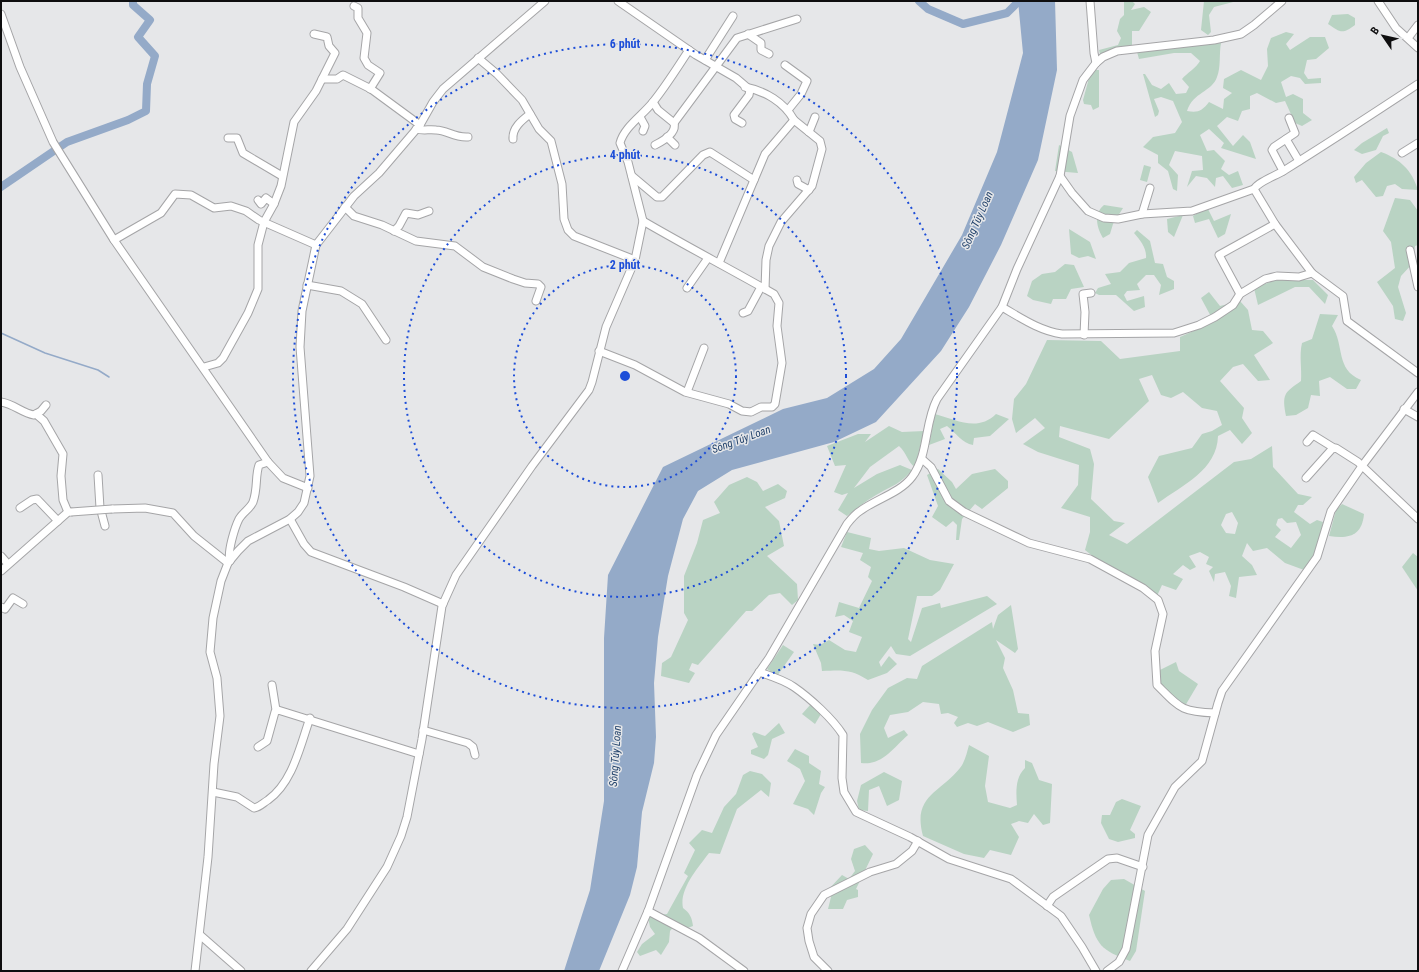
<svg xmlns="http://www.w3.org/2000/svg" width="1419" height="972" font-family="'Roboto Condensed',sans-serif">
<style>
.green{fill:#b9d3c3;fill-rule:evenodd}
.water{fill:#94aac8}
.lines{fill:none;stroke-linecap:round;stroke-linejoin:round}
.stream{stroke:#94aac8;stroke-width:1.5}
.river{stroke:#94aac8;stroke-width:8}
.minor-casing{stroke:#a5a5a7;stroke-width:9}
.minor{stroke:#fff;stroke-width:7}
.minor-bridge-casing{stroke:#a5a5a7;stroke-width:9;stroke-linecap:butt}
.minor-bridge{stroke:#fff;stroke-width:7}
.ring{fill:none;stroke:#1d4ed8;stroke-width:2;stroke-dasharray:2 4}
.labels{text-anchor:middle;stroke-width:3;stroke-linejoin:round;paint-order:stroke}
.water-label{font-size:11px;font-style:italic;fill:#23436c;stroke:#e6e7e9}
.centre{fill:#1d4ed8;stroke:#e6e7e9;stroke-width:2}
.ring-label{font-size:12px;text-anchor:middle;font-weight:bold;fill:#1d4ed8;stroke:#e6e7e9;stroke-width:3;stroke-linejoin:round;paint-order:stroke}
</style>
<rect width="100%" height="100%" fill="#e6e7e9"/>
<g class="green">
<path d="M1124 1H1132L1135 4 1131 10 1144 7 1151 12 1139 31H1132V45L1100 54 1099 50 1118 45 1121 38 1117 31 1120 19 1124 15Z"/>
<path d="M1204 1H1237L1214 7 1209 15 1211 32 1208 35 1201 30Z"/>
<path d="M1348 14 1355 18V25C1342 35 1340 32 1328 24L1332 15Z"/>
<path d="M1286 32 1294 34 1286 44 1290 50 1310 37H1325L1329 48 1316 59 1307 60 1304 73 1308 79 1321 78V83L1305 84 1300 78 1291 76 1281 82 1286 97 1293 94 1303 99V113L1312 120 1302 126 1295 123 1285 101 1276 103 1257 93 1250 96V109L1242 111 1238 121 1227 117 1217 126 1233 146 1243 135 1250 142 1256 159 1221 148 1224 143 1209 129 1200 135 1207 151 1214 150 1225 161 1221 169 1229 175 1238 171 1243 185 1232 188 1223 176 1216 178 1215 187 1207 178 1196 176 1187 187 1192 171 1203 170 1202 156 1175 151 1169 165 1178 175 1177 191 1173 189 1168 171 1158 163V155L1143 147 1153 137 1175 133 1182 122 1173 101 1161 97 1154 99 1159 111 1158 115 1155 117 1143 74H1145L1152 85 1161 89 1169 83 1176 94 1186 93 1189 87 1182 79C1187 73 1196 68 1200 61L1191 53H1174L1139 59 1137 52 1221 43C1219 53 1221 68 1217 77 1212 92 1193 92 1187 111 1198 113 1202 111 1209 102L1223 109 1224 99 1232 93 1223 88 1224 79 1241 70 1261 80 1268 66 1267 49 1271 38Z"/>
<path d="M1093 70H1099V107L1093 110 1091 105 1084 104 1083 100 1089 78Z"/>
<path d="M1387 128 1389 133 1383 136 1376 150 1362 154 1354 150 1362 143Z"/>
<path d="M1059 145 1072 152 1078 173 1055 171Z"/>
<path d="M1381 152C1400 159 1412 170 1418 190L1402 189 1395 184 1387 186 1383 196 1376 197 1362 180 1356 183 1354 177 1366 163Z"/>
<path d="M1144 165 1151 167 1147 182 1140 180Z"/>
<path d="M1395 198 1410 200 1418 211V245L1415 246 1412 264 1401 276 1398 287 1406 313 1403 321 1395 319 1393 306 1377 282 1395 268 1391 242 1383 231Z"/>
<path d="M1104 205 1123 208 1113 224 1110 234 1103 238C1097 228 1093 214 1104 205Z"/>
<path d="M1208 209 1214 221 1231 214 1225 234 1218 238 1209 219 1195 223 1193 216 1201 211Z"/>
<path d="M1183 215 1174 237 1168 232 1167 219Z"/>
<path d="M1069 229 1090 242 1096 259 1088 256 1079 258 1071 254Z"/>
<path d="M1137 230 1150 241 1155 263 1163 264 1167 277 1174 281V289L1159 295 1161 285 1154 275H1146L1137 284 1140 290 1127 291 1124 295 1127 301 1144 296 1145 307 1134 311 1116 295H1099L1095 293 1098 288 1111 284 1105 274 1120 272 1129 263 1146 258C1147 248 1140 240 1134 233Z"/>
<path d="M1065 264 1074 265 1084 287 1071 289 1066 299H1053L1051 304 1033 300 1027 296 1032 281 1042 274 1055 272Z"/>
<path d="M1275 280H1313L1328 295 1325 304 1309 287H1295L1258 305 1254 288Z"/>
<path d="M1209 292 1220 306 1240 301 1248 310 1252 330 1263 331 1273 343 1254 355 1270 380 1258 381 1243 364 1233 367 1220 381 1244 408 1242 418 1252 433 1242 444 1230 430 1218 436C1217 470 1183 485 1158 503L1148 477 1159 456 1192 448 1202 434 1212 431 1222 425 1217 411 1202 408 1183 392 1171 398 1161 395 1152 375 1139 379 1149 401 1109 439 1060 426 1059 437 1090 449 1094 464 1091 499 1114 521 1125 523 1109 535 1127 544 1234 462 1251 459 1272 446 1273 467 1298 494 1312 497 1303 505H1298L1294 512 1310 524 1317 520 1323 522 1316 553 1304 570 1285 563 1267 548 1253 551 1247 543 1242 556 1252 565 1257 575 1239 577 1236 598 1229 596 1231 586 1225 572 1215 574 1214 582 1209 571 1213 567 1206 564 1209 557 1200 552 1189 556 1196 567 1190 570 1183 565 1173 574 1183 579 1176 590 1162 585 1157 596 1095 558 1085 550 1090 532V517L1061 508 1078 485 1079 465 1038 452 1023 444 1045 428 1035 418 1016 433 1012 419 1014 399 1026 384 1047 340 1101 341 1120 359 1180 351V337L1214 322 1201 298ZM1232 512 1238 523 1235 534 1226 533 1221 525 1226 514ZM1282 518 1287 523 1296 522 1301 535 1291 548 1275 537 1281 530 1276 525 1278 519Z"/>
<path d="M1320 314 1338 315 1332 326C1345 346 1335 369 1361 380L1356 389H1347L1330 377 1319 381 1320 396 1311 395 1308 408 1296 415 1286 416C1282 394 1284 393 1301 381 1302 368 1299 356 1302 343L1312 339Z"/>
<path d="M935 414C956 420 978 432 996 414L1009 419 990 436 974 438 973 445C962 443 956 433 947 426L940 429 945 439 929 445Z"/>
<path d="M889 426 902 432 924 431 915 467C908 463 907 453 899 446L870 467 854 488 877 474 900 465 912 470C899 486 888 487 873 497 864 502 856 510 847 516L838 510 848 493 842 495 834 492 846 465 835 466 827 446 858 434H871L865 442Z"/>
<path d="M938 469 952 482 956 489 972 474 995 469 1008 481V488L982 509 975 504 962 519 959 540H956L957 525 953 521 946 527 932 517 938 506 927 475Z"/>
<path d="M747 477 757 482 763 491 778 484 787 491 785 498 765 507 779 521 784 546 767 556 797 584 798 600 792 605 780 593 769 595 752 611H746L698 665 692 663 689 670 695 673 689 683 661 676 662 663 671 657 688 620 684 613V576L697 543 703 520 720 513 714 502 729 485Z"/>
<path d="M1342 504 1364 514C1362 536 1349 539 1329 536L1336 510Z"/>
<path d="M847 532 871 538 869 549 879 551 904 548 930 560 954 564 940 590 932 596H917L908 639 911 642 922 608 940 603 941 608 987 596 997 604 910 656 896 654 891 646 879 662 881 667 889 656 897 664 887 673 868 680C851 669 842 670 822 671L821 663 813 644 820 645 829 640 845 650 856 652 862 637 849 632 853 621 844 615 835 617 839 602 859 608 872 581 868 577 871 567 860 560 863 553 841 547Z"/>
<path d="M1413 553 1418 557V591L1402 567Z"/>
<path d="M1011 605 1018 649 1015 653 996 640 1005 658 1003 668 1013 690 1018 713 1029 714 1030 725 1013 732 988 722 977 726 968 723 957 727 954 723 958 717 948 713 941 714 939 704 923 702 908 712 890 715 884 728 888 738 904 730 908 735C893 748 882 766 861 763L860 734 872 710 888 688 907 678 917 679 922 666 992 622 993 629 998 615Z"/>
<path d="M783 645 794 652 777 676 767 669Z"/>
<path d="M1176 662 1179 671 1198 684 1185 706 1173 699 1160 684V670Z"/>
<path d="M811 704 821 714 815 724 802 714Z"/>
<path d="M779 723 785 733 772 739 768 755 764 759 751 754V750L758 747 752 734 754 732 765 736Z"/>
<path d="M969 745 989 756 985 786 988 802 1010 808 1017 805C1016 792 1015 778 1025 768V760L1032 763 1039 780 1052 784 1050 823 1043 825 1034 814 1028 823 1019 821 1011 824 1019 837 1011 855 990 850 984 858 964 854 923 836C912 796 940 793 960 768 965 762 967 752 969 745Z"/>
<path d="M795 749 809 756V763L821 771 819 784 825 787 821 793 814 815 808 809 793 804 805 781 800 769 787 761Z"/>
<path d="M750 771 762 774 771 783 769 797 761 790 737 809 720 854 709 853C698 868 679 889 683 908 690 913 692 918 693 926L685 929 676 924 670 931 669 942 661 955 656 950 640 956 637 952 642 944 655 934 650 927 648 917 667 914 688 876 684 873 695 850 689 843 702 830 712 833 724 807 736 794 743 775Z"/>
<path d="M884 772 902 781 899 800 887 806 879 786 869 790 868 811 859 810 857 801 861 785Z"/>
<path d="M1122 799 1141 806 1130 830 1135 834V838L1118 842 1109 839 1101 823 1102 815H1110L1116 802Z"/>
<path d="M865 845 873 854 856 889 858 890V897L847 900 843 909H828L831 897 828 890 842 875 849 879 855 871 851 859 854 849Z"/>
<path d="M1124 879 1145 891 1136 951 1130 961C1101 950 1096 945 1089 915L1103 889 1111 880Z"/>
</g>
<path class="water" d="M1018 1H1055L1057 70 1038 160 1001 245 969 307 941 351 876 422 834 442 732 470 698 491 683 519 668 576 658 637 654 683 656 737 654 763 642 812 637 867 630 895 599 971H564L590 890 604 801V638L608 575 663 467 783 409 827 398 874 369 901 339 962 235 997 152 1023 53Z"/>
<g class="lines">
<path class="stream" d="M1 333 45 353 98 370 109 377"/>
<g class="river">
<path d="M919 1 928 9 963 24 1007 13 1019 1"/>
<path d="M1 187 67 142 128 120 146 111 147 84 155 56 138 37 150 20 133 5V1"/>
</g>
<g class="minor-casing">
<g id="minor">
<path d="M618 1 696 55 736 78 750 90 749 95 734 115 735 119 742 123"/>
<path d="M1090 1 1094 53 1096 63"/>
<path d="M1378 1 1396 28 1418 48"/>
<path d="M354 6 358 8V18L367 33 364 58 368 65 380 73 370 89"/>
<path d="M1 14 20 67 53 142 114 240 268 462 283 478 308 488"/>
<path d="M748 34 761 43V50L769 54"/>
<path d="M1408 38 1418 25"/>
<path d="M478 58 497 74 522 100 539 129 551 141 562 184 564 219 568 230 574 236 635 260"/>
<path d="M705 60 733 16"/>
<path d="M785 65 807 81 801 94 788 110"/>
<path d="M322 79H337L343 75 371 89 420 125"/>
<path d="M653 102 658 110 674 123C677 133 663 141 655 145"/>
<path d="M640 117 645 126 643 131"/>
<path d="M674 123 737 38 797 19"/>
<path d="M416 129C424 131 429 129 436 130 447 130 454 138 468 137"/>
<path d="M809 132 815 117"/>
<path d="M667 137 675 145"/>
<path d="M228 138H237L243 153 282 176"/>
<path d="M513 139C512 128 522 120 530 114"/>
<path d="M1286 139 1299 161"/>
<path d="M1402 153 1418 143"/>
<path d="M1283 171 1272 150 1274 147 1295 133 1289 118"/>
<path d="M632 176 657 197H662L703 155 710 152 754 180"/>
<path d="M1060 176 1072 193 1088 211 1104 218 1118 219 1142 214 1192 211 1254 189C1259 181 1276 176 1285 170 1330 142 1374 113 1418 84"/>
<path d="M797 180 798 184 809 190"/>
<path d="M1254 189 1275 224 1312 273 1343 296 1347 321 1418 373"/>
<path d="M258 200 261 204 266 198 274 204 281 186 294 122 316 91 335 53 329 46 327 37 314 34"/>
<path d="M345 207 354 216 382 225 416 241 455 246 483 267 513 279 525 283 538 284 541 287 536 301"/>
<path d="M1142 214 1150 188"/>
<path d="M394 231 399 226 406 213 418 215 429 211"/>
<path d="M114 240 161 213 175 194 191 195 214 208 231 206 246 211 259 220 316 245"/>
<path d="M1410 250 1418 287"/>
<path d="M719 263 765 154 794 120C784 102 765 91 745 87"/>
<path d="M307 285 341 291 362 304 386 340"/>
<path d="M687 288 708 258"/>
<path d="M765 289 766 260 769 246 781 222 812 186 822 149 820 141 794 120"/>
<path d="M1240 294 1219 255 1275 224"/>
<path d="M1002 307C1021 318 1040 331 1062 334L1174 333 1199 325 1215 317 1233 305 1240 294 1265 279 1277 276 1299 277 1312 273"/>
<path d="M743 313 748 311 761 287"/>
<path d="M1084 335 1085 312 1083 294 1091 293"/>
<path d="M599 351 635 365 685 392 729 404 742 411 751 412 761 407H772L775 404 782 363 777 326 779 303 774 294C730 269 686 246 643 221"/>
<path d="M204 367 218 363 223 358 248 313 258 289V245L264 222 274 204"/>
<path d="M687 392 704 348"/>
<path d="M1 402C14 404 22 413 34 415L41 411 46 405"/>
<path d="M1404 409 1418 417"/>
<path d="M36 414 44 421 63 454 61 476 63 500 68 512"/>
<path d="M1307 442 1313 435 1334 448"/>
<path d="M922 459 931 467 949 501 964 512 1029 543 1090 559 1143 588 1158 600 1163 614 1155 651 1157 685C1180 708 1181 712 1215 713"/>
<path d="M98 475 100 508"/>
<path d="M1306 478 1332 449 1336 448 1358 462 1418 519"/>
<path d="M20 508 32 500 37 499 58 521"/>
<path d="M112 509 145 508 173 513 194 536 228 563"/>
<path d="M101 511 105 526"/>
<path d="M290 519 304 544 311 552 404 587 443 604"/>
<path d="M1 556 8 564"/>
<path d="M230 561C227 552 235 527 239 519 243 512 250 509 253 502 258 488 255 476 259 465L268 462"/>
<path d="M1 571 68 512H71"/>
<path d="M1 607 5 609 13 598 23 604"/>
<path d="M759 672C771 676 784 680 794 687 810 698 833 719 843 735L842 778 844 792 856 812 910 837 949 859 1011 879 1061 916 1082 947 1096 971"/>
<path d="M272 685 276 710"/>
<path d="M423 730 468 743 473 747 475 755"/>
<path d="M258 747 267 741 275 712 278 710 419 754"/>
<path d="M213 792 237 797 254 808C260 807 263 803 268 800 293 782 300 746 310 718"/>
<path d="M1047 906 1053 897 1108 859 1117 858 1143 867"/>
<path d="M648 911 699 938 744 971"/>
<path d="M200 935 241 971"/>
<path d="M195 971 208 857 214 764 220 716 217 678 210 652 213 618 221 581 228 563 238 551 248 541 290 519 298 512 304 503 310 476 300 347 302 311 316 245 354 196 379 173 420 125 433 102 443 89 545 1"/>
<path d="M311 971 347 929 387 867 401 836 407 817 422 739 442 606 456 575 532 466 589 390 592 382 606 327 635 260 643 221 628 162 620 143C624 127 643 115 653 102 666 86 677 68 689 50"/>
<path d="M622 971 648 911 697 775 716 735 769 658 847 524C851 519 855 514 860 511 876 499 900 493 912 477 929 454 924 424 937 399L1002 307 1017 269 1060 176 1070 116 1083 80 1096 63 1103 57 1117 51 1214 40 1241 34 1254 25 1282 1"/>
<path d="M828 971 814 957 809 941 807 928 811 914 824 895 870 872 896 864 912 851 918 841"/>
<path d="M1107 971 1119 962 1126 949 1148 835 1175 787 1202 761 1218 703 1222 691 1317 557 1331 511 1362 466 1418 392"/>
</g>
</g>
<use href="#minor" class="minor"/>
<g class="minor-bridge-casing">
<path id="minor-bridge" d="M71 512 112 509"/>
</g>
<use href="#minor-bridge" class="minor-bridge"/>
</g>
<g class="ring">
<circle cx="625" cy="376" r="111"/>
<circle cx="625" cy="376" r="221"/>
<circle cx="625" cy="376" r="332"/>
</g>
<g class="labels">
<g class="water-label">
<text transform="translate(977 220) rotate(-66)" y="4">Sông Túy Loan</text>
<text transform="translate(741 439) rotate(-20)" y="4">Sông Túy Loan</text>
<text transform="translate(615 756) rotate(-86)" y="4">Sông Túy Loan</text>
</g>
</g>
<circle cx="625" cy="376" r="6" class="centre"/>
<g class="ring-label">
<text x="625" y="48">6 phút</text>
<text x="625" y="159">4 phút</text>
<text x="625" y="269">2 phút</text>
</g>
<rect width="1419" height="972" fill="none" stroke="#0e0e0f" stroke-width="4"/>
<g transform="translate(1383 36) rotate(304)" stroke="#e6e7e9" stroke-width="3" paint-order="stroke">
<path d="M0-3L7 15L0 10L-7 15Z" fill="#0e0e0f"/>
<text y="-6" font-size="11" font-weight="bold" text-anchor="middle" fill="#0e0e0f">B</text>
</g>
</svg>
